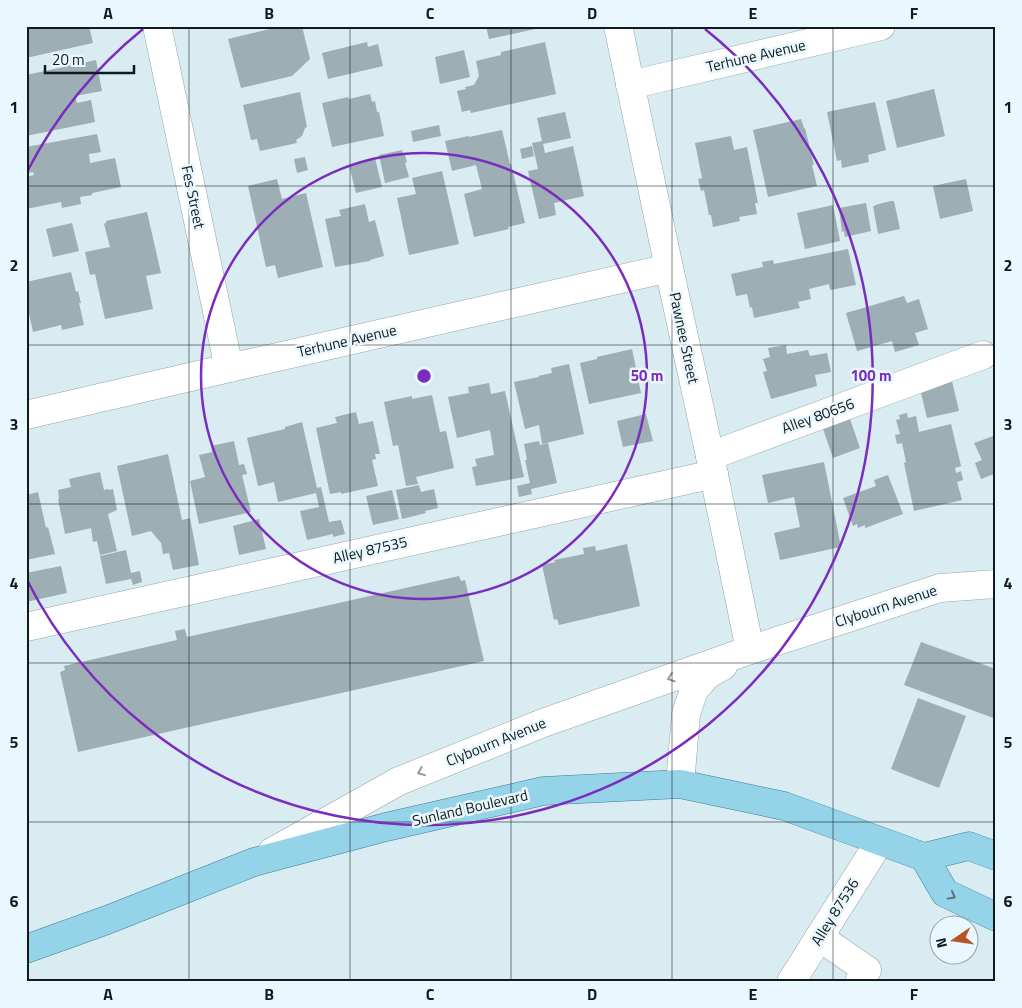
<svg xmlns="http://www.w3.org/2000/svg" width="1022" height="1008" font-family="'Titillium Web',sans-serif">
<style>
.building{fill:#9daeb5}
.lines{fill:none;stroke-linecap:round;stroke-linejoin:round}
.minor-casing{stroke:#93a4ab;stroke-width:29}
.major-casing{stroke:#397f96;stroke-width:29}
.minor{stroke:#fff;stroke-width:28}
.major{stroke:#94d3e8;stroke-width:28}
.oneway{stroke:#959899}
.oneway2{stroke:#547682}
.grid{fill:none;stroke:#131a1c;stroke-width:1;stroke-opacity:0.55}
.ring{fill:none;stroke:#7b2cbf;stroke-width:2.5}
.labels{text-anchor:middle;stroke-width:5;stroke-linejoin:round;paint-order:stroke}
.street-label{font-size:15px;fill:#131a1c;stroke:#e9f8fe}
.centre{fill:#7b2cbf;stroke:#e9f8fe;stroke-width:2.5}
.ring-label{font-size:15px;text-anchor:middle;font-weight:bold;fill:#7b2cbf;stroke:#e9f8fe;stroke-width:5;stroke-linejoin:round;paint-order:stroke}
.neatline{fill:none;stroke:#131a1c;stroke-width:2}
.grid-label{font-size:16px;text-anchor:middle;font-weight:bold;fill:#131a1c}
</style>
<rect width="100%" height="100%" fill="#d9ecf2"/>
<g class="building">
<path d="M26 26H89L93 43 26 58Z"/>
<path d="M282 26H302L310 59 292 76 241 88 228 39Z"/>
<path d="M486 26H540V28L489 39Z"/>
<path d="M367 42 368 47 378 44 383 66 328 79 322 53Z"/>
<path d="M545 42 556 94 471 113 470 110 462 112 457 91 466 89 465 87 474 85 479 76 476 61 501 55V52Z"/>
<path d="M464 50 470 77 440 84 435 57Z"/>
<path d="M96 60 102 91 75 96 77 103 91 100 95 122 26 136V75Z"/>
<path d="M934 89 945 136 897 148 886 101Z"/>
<path d="M300 92 307 127 305 128 302 136 296 140 297 143 260 151 257 139 251 140 243 105Z"/>
<path d="M370 94 372 102 375 101 377 112H379L384 136 332 147 322 103 348 97 349 99Z"/>
<path d="M875 102 886 150 868 155 869 162 842 168 841 160 837 161 827 112Z"/>
<path d="M565 112 571 138 543 144 545 153 573 146 584 196 554 203 556 215 539 219 528 171 538 169 532 143 542 141 537 118Z"/>
<path d="M801 119 804 128H805L814 165H812L817 186 768 197 753 130Z"/>
<path d="M439 125 441 136 413 142 411 131Z"/>
<path d="M502 130 510 164H511L525 223 508 227 509 229 474 237 464 194 482 189 476 165 452 171 445 141 469 136V137Z"/>
<path d="M97 134 101 152 89 154 90 163 115 158 121 187 92 193V195L80 197 81 204 62 208 61 202 26 209V177L34 175 33 172 29 173 26 159V147Z"/>
<path d="M731 136 734 150 747 147 758 203H755L757 214 739 217 740 221 713 227 711 215H709L704 190 701 191 698 179 702 178 695 143Z"/>
<path d="M532 146 534 156 522 159 520 149Z"/>
<path d="M402 150 403 155H405L407 162 405 163 409 177 385 183 379 155Z"/>
<path d="M305 157 308 170 297 173 294 159Z"/>
<path d="M375 158 382 187 356 193 349 165Z"/>
<path d="M442 171 459 244 409 255 397 198 416 194 412 178Z"/>
<path d="M277 179 282 199 306 193 323 267 278 278 275 265 266 267 248 186Z"/>
<path d="M966 179 973 211 940 219 933 186Z"/>
<path d="M891 201H894L900 229 878 234 873 206H875V205Z"/>
<path d="M866 203 871 231 845 237 844 231 842 232 839 208Z"/>
<path d="M365 204 369 222 375 220 384 256 370 260V261L335 267 325 219 341 216 339 210Z"/>
<path d="M833 205 840 241 805 249 797 213Z"/>
<path d="M147 212 161 273 146 276 153 309 105 319 95 274 90 275 85 252 110 247 104 224 106 223V221Z"/>
<path d="M72 223 79 251 53 257 46 229Z"/>
<path d="M848 249 856 285 830 290 829 284 809 289 811 299 798 302 800 308 754 318 752 307 750 308 747 294 736 296 731 274 763 267 762 262 773 260 774 264Z"/>
<path d="M71 272 76 292 78 291 81 303H79L84 325 62 330 61 325 33 332 26 300V282Z"/>
<path d="M904 296 907 303 919 299 928 329 915 333 919 345 895 352 892 341 857 351 846 313Z"/>
<path d="M786 345 787 354 808 350 810 356 827 353 831 372 815 375 817 386 771 399 763 372 767 371 763 359 770 357 768 348Z"/>
<path d="M632 349 641 393 589 404 580 363 597 359V357Z"/>
<path d="M569 364 584 434 542 444 539 425 525 429 514 382 539 377 538 376 552 373 551 368Z"/>
<path d="M952 381 959 411 927 418 921 393Z"/>
<path d="M489 383 491 394 505 391 524 477 476 486 472 467 477 466 475 459 494 455 490 430 457 438 448 397 469 393 468 387Z"/>
<path d="M432 395 440 432 446 431 454 468 416 477 418 484 406 486 398 445 393 446 384 402 412 396V399Z"/>
<path d="M356 412 359 424 373 421 380 454H375L376 459 372 460 378 486 341 494V492L330 494 316 428 337 423 335 417Z"/>
<path d="M907 413 908 418 916 416 919 432 951 424 961 466 955 468 956 473 961 471 963 480 957 482 962 500 914 511 904 463 906 462 902 443 897 444 895 435 900 434 896 420 900 419 899 415Z"/>
<path d="M646 414 653 441 623 447 617 421Z"/>
<path d="M850 419 860 448 833 458 823 429Z"/>
<path d="M302 422 317 488 321 487 329 522 341 520 345 534 333 537V534L307 540 300 511 319 507 316 493 278 502 274 482 258 486 247 438 285 429V427Z"/>
<path d="M996 435V477L994 474 981 479 975 463 982 460 974 443Z"/>
<path d="M234 441 239 465 244 464 247 474 242 475 251 512 199 524 190 481 205 477 199 455 212 452 211 446Z"/>
<path d="M539 441 540 445 548 443 557 483 531 489 532 494 519 497 517 486 530 483 525 460H527L524 444Z"/>
<path d="M168 454 182 520 190 518 199 565 173 570 169 553 163 554 161 543 151 531 132 536 117 466Z"/>
<path d="M824 462 841 547 780 560 774 533 800 527 794 497 768 503 762 475Z"/>
<path d="M100 472 104 490 109 489V490L113 489 117 510 108 514 117 551 100 555 97 541 93 542 91 528 65 534 58 499H59L58 490 71 487 69 479Z"/>
<path d="M888 475 903 514 865 528V525L858 528 857 524 853 526 843 498 876 486 874 480Z"/>
<path d="M419 485 421 492 434 489 438 508 425 511 426 513 402 519 396 490Z"/>
<path d="M392 490 399 519 373 525 366 496Z"/>
<path d="M38 492 46 528 48 527 55 554 26 560V495Z"/>
<path d="M259 519 266 549 239 555 233 526Z"/>
<path d="M627 544 640 606 559 625 557 619 554 620 542 565 555 562 554 560 584 554 583 548 595 546 596 551Z"/>
<path d="M126 550 131 573 140 571 142 582 133 585 131 579 106 584 100 556Z"/>
<path d="M61 566 67 593 26 602V573Z"/>
<path d="M459 576 461 581 465 580 484 661 78 752 60 672 65 670 64 666 177 640 175 631 185 629 187 637Z"/>
<path d="M921 642 996 669V719L904 685Z"/>
<path d="M918 698 966 716 939 788 891 769Z"/>
</g>
<g class="lines">
<g class="minor-casing">
<g id="minor">
<path d="M157 26 229 368"/>
<path d="M618 26 669 268 710 456 750 650"/>
<path d="M630 85 881 26"/>
<path d="M26 415 229 368 669 268"/>
<path d="M710 456 983 355"/>
<path d="M26 627 714 474"/>
<path d="M680 784 686 714 694 690 707 675 723 666"/>
<path d="M272 852 399 781 543 723 750 650 940 588 996 584"/>
<path d="M819 937 867 970 859 982"/>
<path d="M791 982 880 841"/>
</g>
</g>
<g class="major-casing">
<g id="major">
<path d="M924 857 945 893 996 917"/>
<path d="M26 949 107 920 254 862 386 827 543 791 680 784 784 806 924 857 969 846 996 856"/>
</g>
</g>
<use href="#minor" class="minor"/>
<use href="#major" class="major"/>
</g>
<defs><path id="oneway-chevron" d="M-2-3.5L2.5 0L-2 3.5" fill="none" stroke-width="1.6" stroke-linecap="round" stroke-linejoin="round" transform="scale(1.25)"/></defs>
<g class="oneway">
<use href="#oneway-chevron" transform="translate(671 678) rotate(161)"/>
<use href="#oneway-chevron" transform="translate(421 772) rotate(158)"/>
</g>
<use class="oneway2" href="#oneway-chevron" transform="translate(952 896) rotate(29)"/>
<path class="grid" d="M189 26V982M350 26V982M511 26V982M672 26V982M833 26V982M26 186H996M26 345H996M26 504H996M26 663H996M26 822H996"/>
<g class="ring">
<circle cx="424" cy="376" r="223"/>
<path d="M28 170A447 447 0 0 1 143 29M705 29A447 447 0 1 1 28 582"/>
</g>
<g class="labels">
<g class="street-label">
<text transform="translate(756 56) rotate(-13)" y="5">Terhune Avenue</text>
<text transform="translate(193 197) rotate(78)" y="5">Fes Street</text>
<text transform="translate(684 338) rotate(78)" y="5">Pawnee Street</text>
<text transform="translate(347 341) rotate(-13)" y="5">Terhune Avenue</text>
<text transform="translate(818 416) rotate(-20)" y="5">Alley 80656</text>
<text transform="translate(370 550) rotate(-13)" y="5">Alley 87535</text>
<text transform="translate(886 606) rotate(-18)" y="5">Clybourn Avenue</text>
<text transform="translate(496 742) rotate(-22)" y="5">Clybourn Avenue</text>
<text transform="translate(470 808) rotate(-13)" y="5">Sunland Boulevard</text>
<text transform="translate(835 912) rotate(-58)" y="5">Alley 87536</text>
</g>
</g>
<circle cx="424" cy="376" r="8" class="centre"/>
<g class="ring-label">
<text x="647" y="381">50 m</text>
<text x="871" y="381">100 m</text>
</g>
<rect width="1022" height="1008" fill="none" stroke="#e9f8fe" stroke-width="55"/>
<g transform="translate(954 940) rotate(257)"><circle r="24" fill="#e9f8fe" stroke="#939fa4"/>
<path d="M0-4L9 19L0 12L-9 19Z" fill="#b95326"/>
<text y="-8" font-size="14" font-weight="bold" text-anchor="middle" fill="#131a1c">N</text>
</g>
<path d="M45 65v8h89v-8" fill="none" stroke="#131a1c" stroke-width="2.5"/>
<text x="52" y="65" font-size="15" fill="#131a1c" stroke="#e9f8fe" stroke-width="4" paint-order="stroke">20 m</text>
<rect x="28" y="28" width="966" height="952" class="neatline"/>
<g class="grid-label">
<text x="108" y="19">A</text>
<text x="269" y="19">B</text>
<text x="430" y="19">C</text>
<text x="592" y="19">D</text>
<text x="753" y="19">E</text>
<text x="914" y="19">F</text>
<text x="14" y="113">1</text>
<text x="1008" y="113">1</text>
<text x="14" y="271">2</text>
<text x="1008" y="271">2</text>
<text x="14" y="430">3</text>
<text x="1008" y="430">3</text>
<text x="14" y="589">4</text>
<text x="1008" y="589">4</text>
<text x="14" y="748">5</text>
<text x="1008" y="748">5</text>
<text x="14" y="907">6</text>
<text x="1008" y="907">6</text>
<text x="108" y="1000">A</text>
<text x="269" y="1000">B</text>
<text x="430" y="1000">C</text>
<text x="592" y="1000">D</text>
<text x="753" y="1000">E</text>
<text x="914" y="1000">F</text>
</g>
</svg>
